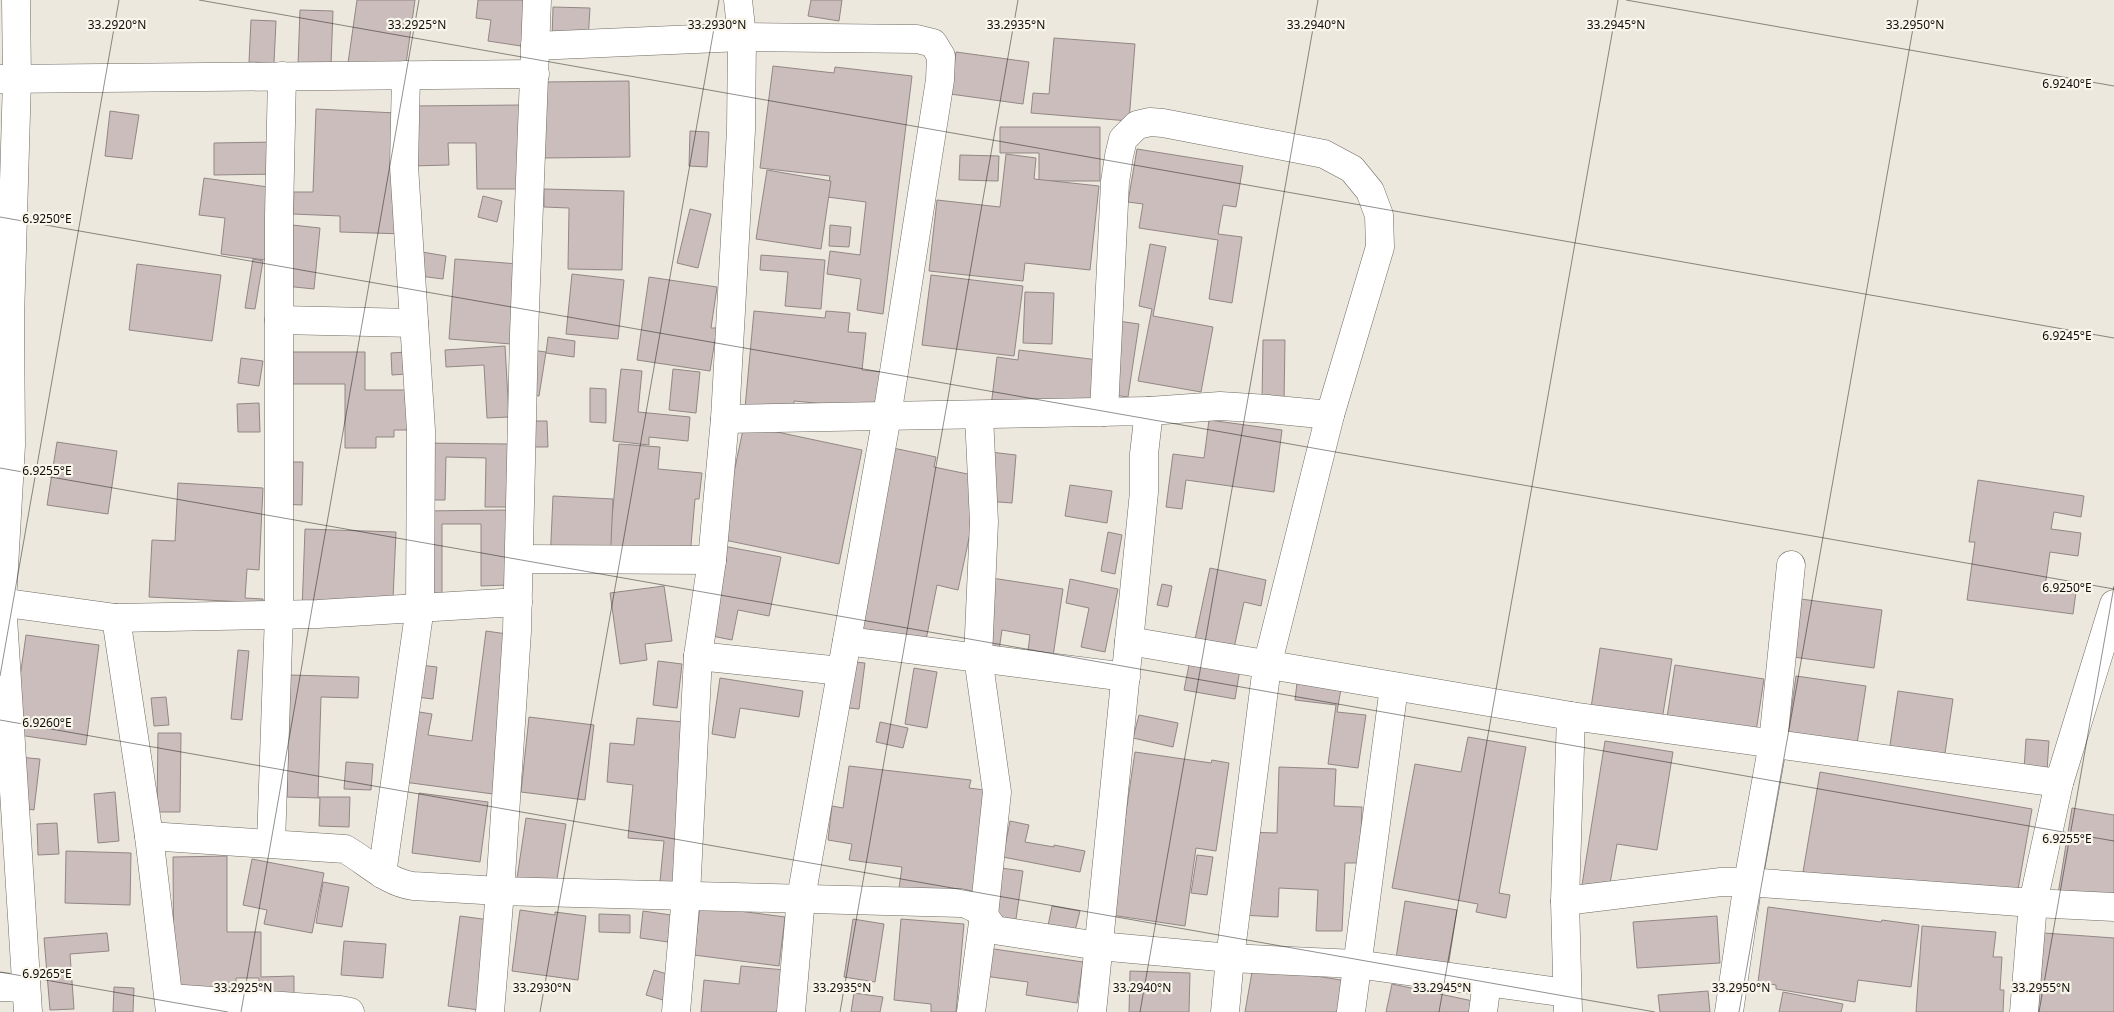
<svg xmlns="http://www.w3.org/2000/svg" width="2114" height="1012" font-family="'Noto Sans',sans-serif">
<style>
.building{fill:#cabdbc;stroke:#938786}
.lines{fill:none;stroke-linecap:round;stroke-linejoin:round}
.street-casing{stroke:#6f6b62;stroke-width:29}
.street{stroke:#fff;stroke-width:28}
.ticks{fill:none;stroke:#0d0c09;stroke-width:1;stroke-opacity:0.45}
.ticks-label{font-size:12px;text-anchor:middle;fill:#0d0c09;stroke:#f9f5ea;stroke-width:4.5;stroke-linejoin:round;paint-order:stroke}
</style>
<rect width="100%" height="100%" fill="#ece8dd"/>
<g class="building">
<path d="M357 0H415L405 71 348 63Z"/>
<path d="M478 0H528L521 46 488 41 491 20 476 18Z"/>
<path d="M811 0H842L839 21 808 16Z"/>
<path d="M553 7 590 8 588 41 552 40Z"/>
<path d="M300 10 333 11 331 66 298 65Z"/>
<path d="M251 20 276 21 274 63 249 62Z"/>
<path d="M1054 38 1135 44 1129 121 1031 113 1033 93 1049 94Z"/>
<path d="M956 52 1029 62 1023 104 950 94Z"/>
<path d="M773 66 834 73 835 67 912 76 883 314 857 310 861 279 827 274 830 251 860 255 866 202 827 197 830 176 760 168Z"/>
<path d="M629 81 630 157 544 158 543 82Z"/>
<path d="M523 105 525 189H477L476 143H448L449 165 411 166 410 106Z"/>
<path d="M316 109 396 113 406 234 340 232V216L293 214 294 192H313Z"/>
<path d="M110 111 139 115 132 159 105 156Z"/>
<path d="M1000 127H1100V181H1039V153H1000Z"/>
<path d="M690 131 709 132 707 167 689 166Z"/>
<path d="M277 142 278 174 214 175V143Z"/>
<path d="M1137 149 1243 166 1236 207 1223 205 1218 234 1242 237 1232 303 1209 299 1218 240 1139 228 1143 204 1128 202Z"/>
<path d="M1006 154 1036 158 1034 179 1099 186 1090 270 1025 263 1023 281 929 271 937 200 1000 207Z"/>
<path d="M960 155 999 156 998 181 959 180Z"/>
<path d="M767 170 831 181 821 249 756 239Z"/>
<path d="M204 178 275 188 265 260 221 254 225 218 199 215Z"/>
<path d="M544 189 624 191 622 270 568 269 569 208 544 207Z"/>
<path d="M483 196 502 201 497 222 478 217Z"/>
<path d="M690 209 711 214 698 268 677 263Z"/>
<path d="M292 225 320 228 314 289 285 286Z"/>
<path d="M830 225 851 227 849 247 829 246Z"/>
<path d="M1150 244 1166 247 1153 316 1213 327 1201 392 1138 381 1152 309 1139 306Z"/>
<path d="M416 251 446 256 443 279 412 275Z"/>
<path d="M761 255 825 260 821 309 785 306 788 272 760 270Z"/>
<path d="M253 259 263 261 255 309 245 308Z"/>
<path d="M455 259 518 264 511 344 449 339Z"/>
<path d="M137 264 221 275 212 341 129 330Z"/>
<path d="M572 274 624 280 618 339 566 334Z"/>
<path d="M931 275 1023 286 1014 356 922 345Z"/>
<path d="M649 277 717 287 711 328H717L710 371 637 360Z"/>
<path d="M1025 292 1054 293 1052 344 1023 343Z"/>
<path d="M754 311 825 318 826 311 850 313 848 332 866 333 862 370 883 372 879 409 794 401 793 413 745 408Z"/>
<path d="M1118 321 1139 324 1128 397 1107 394Z"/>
<path d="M548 337 575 341 574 357 546 353Z"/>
<path d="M1263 340H1285L1284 402 1262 401Z"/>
<path d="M505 346 509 417 487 418 484 365 446 367 445 350Z"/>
<path d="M531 350 546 352 539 396 523 394Z"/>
<path d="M1019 350 1098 360 1091 413 990 415 997 357 1018 360Z"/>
<path d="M421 351 422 373 392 375 391 353Z"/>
<path d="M285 352H365V390H417L416 430H394V437H376V448H345V384H285Z"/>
<path d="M241 358 263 361 259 386 238 383Z"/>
<path d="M621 369 642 371 638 412 690 417 688 441 649 437V445L613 441Z"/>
<path d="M673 369 700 372 696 413 669 410Z"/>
<path d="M590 388 606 389V423L590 422Z"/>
<path d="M259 403 260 432H238L237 404Z"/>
<path d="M1209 420 1282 430 1274 492 1186 480 1182 509 1166 507 1173 454 1204 458Z"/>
<path d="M532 421H547L548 447H532Z"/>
<path d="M744 425 862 450 839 564 720 539Z"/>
<path d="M57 442 117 451 108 514 47 505Z"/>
<path d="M422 443 508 444V507H485L486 458 446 457 445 500H421Z"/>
<path d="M619 444 660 447 658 469 702 473 699 499H695L689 568 608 560Z"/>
<path d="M893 448 936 457 934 467 982 477 958 590 937 585 924 650 854 636Z"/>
<path d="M990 452 1016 455 1012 503 985 501Z"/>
<path d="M284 462H303L302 505 282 504Z"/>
<path d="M1978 480 2084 496 2081 517 2054 512 2051 529 2081 533 2078 556 2050 552 2045 587 2076 592 2073 614 1967 600 1975 542H1969Z"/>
<path d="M178 483 263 488 259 570 247 569 245 598 263 599V603L149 597 152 540 175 541Z"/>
<path d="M1070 485 1112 491 1107 523 1065 516Z"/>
<path d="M553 496 613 499 610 566 550 563Z"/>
<path d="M508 510V585L481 586V524H442V607L424 608 423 511Z"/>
<path d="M305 529 396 532 393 599 302 611Z"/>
<path d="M1108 532 1122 535 1115 574 1101 571Z"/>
<path d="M723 546 781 557 769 616 738 610 732 640 707 635Z"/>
<path d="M1210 568 1266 580 1261 606 1244 602 1232 657 1193 649Z"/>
<path d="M979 576 1063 589 1051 670 1026 666 1030 635 1002 630 998 657 966 652Z"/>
<path d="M1070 579 1118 589 1105 652 1081 647 1089 608 1066 603Z"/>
<path d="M1162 584 1172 586 1168 607 1157 605Z"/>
<path d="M664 586 672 641 645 644 647 660 620 664 610 593Z"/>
<path d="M1801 599 1882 610 1874 668 1793 657Z"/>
<path d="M486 631 514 635 493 794 404 782 413 711 432 714 428 735 472 741Z"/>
<path d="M26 635 99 645 86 745 12 734Z"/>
<path d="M1600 648 1672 659 1660 732 1591 708Z"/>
<path d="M238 650 249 651 242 720 231 719Z"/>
<path d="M1190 660 1240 669 1235 699 1184 690Z"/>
<path d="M658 661 682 664 677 708 653 705Z"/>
<path d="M844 661 865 663 859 709 838 707Z"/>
<path d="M420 665 437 667 433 699 416 697Z"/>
<path d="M1675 665 1764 679 1754 745 1665 731Z"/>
<path d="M914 668 937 672 927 728 905 724Z"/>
<path d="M290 675 359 677 358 698 321 697 318 797H350L349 827 319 826 320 798 287 797Z"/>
<path d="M1796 676 1866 686 1855 757 1786 747Z"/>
<path d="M720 678 803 691 799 717 740 708 735 738 712 734Z"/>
<path d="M1297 683 1341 689 1337 712 1366 715 1358 768 1328 764 1336 705 1295 700Z"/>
<path d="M1898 691 1953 699 1943 767 1888 759Z"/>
<path d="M166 697 169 725 154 726 151 698Z"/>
<path d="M1139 715 1178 723 1173 747 1133 738Z"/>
<path d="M529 717 594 725 585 800 521 792Z"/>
<path d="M637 718 685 722 680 893 659 891 664 841 628 838 633 785 607 782 610 743 634 745Z"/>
<path d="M880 722 908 728 903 748 876 742Z"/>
<path d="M158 733H181L180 812H157Z"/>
<path d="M1468 737 1526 747 1499 893 1510 895 1506 918 1476 912 1478 904 1392 888 1415 764 1461 772Z"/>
<path d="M2026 739 2049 741 2047 771 2024 769Z"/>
<path d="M1605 741 1673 752 1657 850 1617 844 1609 889 1582 885Z"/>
<path d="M1135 752 1211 763 1212 760 1229 763 1216 851 1196 848 1185 926 1111 915Z"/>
<path d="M18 757 40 759 34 810 12 807Z"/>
<path d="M346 762 373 764 371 790 344 789Z"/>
<path d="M849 766 971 780 969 788 992 791 1001 868 1023 871 1015 926 994 923 899 888 902 867 849 860 852 844 828 840 832 806 843 808Z"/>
<path d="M1279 767 1336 769 1334 806 1362 807 1360 863H1345L1342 931H1316L1318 890 1279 888 1278 917 1240 915 1243 832 1277 833Z"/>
<path d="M1820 772 2032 809 2016 901 1919 892 1803 872Z"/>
<path d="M115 792 119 841 98 843 94 794Z"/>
<path d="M419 793 488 802 480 862 412 853Z"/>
<path d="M2072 808 2114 815V903L2058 894Z"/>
<path d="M526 818 566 824 555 891 516 885Z"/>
<path d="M1010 821 1029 825 1025 842 1054 847V845L1085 851 1080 872 1003 857Z"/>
<path d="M57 823 59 854 38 855 37 824Z"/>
<path d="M66 851 131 853 130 905 65 903Z"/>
<path d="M1197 855 1213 857 1207 895 1191 893Z"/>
<path d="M227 856V932H261V977L294 976V1000H259V978H236V1001L174 1002 173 857Z"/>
<path d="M252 859 324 873 312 933 264 924 267 910 243 905Z"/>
<path d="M323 882 349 887 342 927 316 923Z"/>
<path d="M1405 901 1457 910 1446 980 1394 971Z"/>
<path d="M700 906 785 917 779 966 694 955Z"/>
<path d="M1052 906 1080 911 1075 931 1048 926Z"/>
<path d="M1768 907 1881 922 1882 920 1919 925 1911 987 1858 980 1855 1002 1776 989V985L1758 982Z"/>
<path d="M520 910 555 915V912L586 916 578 980 512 971Z"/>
<path d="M643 911 671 915 668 942 640 938Z"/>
<path d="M599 914 630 915V933L599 932Z"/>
<path d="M460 916 490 920 479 1010 448 1006Z"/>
<path d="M1717 916 1720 963 1637 968 1633 922Z"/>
<path d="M853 919 884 924 875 982 844 977Z"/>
<path d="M901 919 964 924 956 1012H931V1004L894 1000Z"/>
<path d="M1922 926 1996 932 1993 957H2002L2000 990H2004L2003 1012H1916Z"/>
<path d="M107 933 109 951 70 954 74 1009 50 1010 44 938Z"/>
<path d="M2044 933 2114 938V1012H2038Z"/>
<path d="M344 941 386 944 383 978 341 975Z"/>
<path d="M987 948 1083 962 1077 1003 1026 995 1028 982 984 976Z"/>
<path d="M741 966 785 970 781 1012H701L704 980 739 984Z"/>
<path d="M1253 966 1347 981 1341 1012H1245Z"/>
<path d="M654 970 670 975 663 1000 646 995Z"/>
<path d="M1130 971 1190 973 1189 1012H1129Z"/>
<path d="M1392 984 1473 1001 1470 1012H1386Z"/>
<path d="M114 987 134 988 133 1012H113Z"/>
<path d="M1708 991 1710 1012H1660L1658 995Z"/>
<path d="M1783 992 1843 1004 1841 1012H1779Z"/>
<path d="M854 993 883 997 880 1012H851Z"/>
</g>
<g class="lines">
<g class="street-casing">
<g id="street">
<path d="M16 0 17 79 10 318 11 445 2 602 28 1012"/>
<path d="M535 46 742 37 917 39 933 43 941 56 940 80 887 416 801 898 791 1012"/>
<path d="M0 79 535 74"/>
<path d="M279 320 414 323"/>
<path d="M1149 411 1220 406 1268 409 1330 415"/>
<path d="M1104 412 1115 182 1119 156 1123 139 1137 125 1150 122 1163 123 1324 154 1352 169 1370 191 1379 215 1380 247 1330 415 1267 666 1230 958 1225 1012"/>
<path d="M725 419 1149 411 1144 454V492L1092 1012"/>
<path d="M519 559 712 560"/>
<path d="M0 602 116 618 149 836 170 1012"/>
<path d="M116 618 318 614 518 602"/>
<path d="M847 641 1126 677"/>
<path d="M1129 641 1571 716 1565 901 1568 1011"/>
<path d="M698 656 841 671"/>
<path d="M1571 716 2059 783"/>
<path d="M149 836 345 849C368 862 386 882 413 886L500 891 961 903C978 906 985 916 994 930L1099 946 1230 958 1356 964 1567 993"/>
<path d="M271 843 279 614V216L282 76"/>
<path d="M382 874 420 607 421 430 404 166 406 75"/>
<path d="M1565 901 1721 882H1748L2033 903 2114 907"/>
<path d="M0 987 25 988"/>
<path d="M169 998 340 1010 350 1012"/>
<path d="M490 1012 500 891 517 631 524 334 537 0"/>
<path d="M676 1012 686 895 698 656 712 560 725 419 741 130 742 37 738 0"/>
<path d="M971 1012 984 915 997 792 978 657 984 522 979 415"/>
<path d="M1351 1012 1394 687"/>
<path d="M1483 1012 1487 982"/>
<path d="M1729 1012 1748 882 1773 743 1791 565"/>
<path d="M2024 1012 2033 903 2059 783 2114 604"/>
</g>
</g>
<use href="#street" class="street"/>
</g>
<path class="ticks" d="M199 0 2114 338M1626 0 2114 86M0 217 2114 589M0 468 2114 841M0 676 119 0M0 720 1655 1012M0 972 228 1012M241 1012 419 0M540 1012 719 0M840 1012 1018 0M1140 1012 1318 0M1439 1012 1618 0M1739 1012 1918 0M2039 1012 2114 586"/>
<g class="ticks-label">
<text x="417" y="29">33.2925°N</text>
<text x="717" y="29">33.2930°N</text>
<text x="1016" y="29">33.2935°N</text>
<text x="1915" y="29">33.2950°N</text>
<text x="117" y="29">33.2920°N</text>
<text x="1316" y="29">33.2940°N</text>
<text x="1616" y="29">33.2945°N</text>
<text x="2067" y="88">6.9240°E</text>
<text x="47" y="223">6.9250°E</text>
<text x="2067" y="340">6.9245°E</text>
<text x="47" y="475">6.9255°E</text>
<text x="2067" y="592">6.9250°E</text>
<text x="47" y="727">6.9260°E</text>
<text x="2067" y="843">6.9255°E</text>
<text x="47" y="978">6.9265°E</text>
<text x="243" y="992">33.2925°N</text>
<text x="542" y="992">33.2930°N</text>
<text x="842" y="992">33.2935°N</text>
<text x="1142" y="992">33.2940°N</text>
<text x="1442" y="992">33.2945°N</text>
<text x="1741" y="992">33.2950°N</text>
<text x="2041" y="992">33.2955°N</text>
</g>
</svg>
